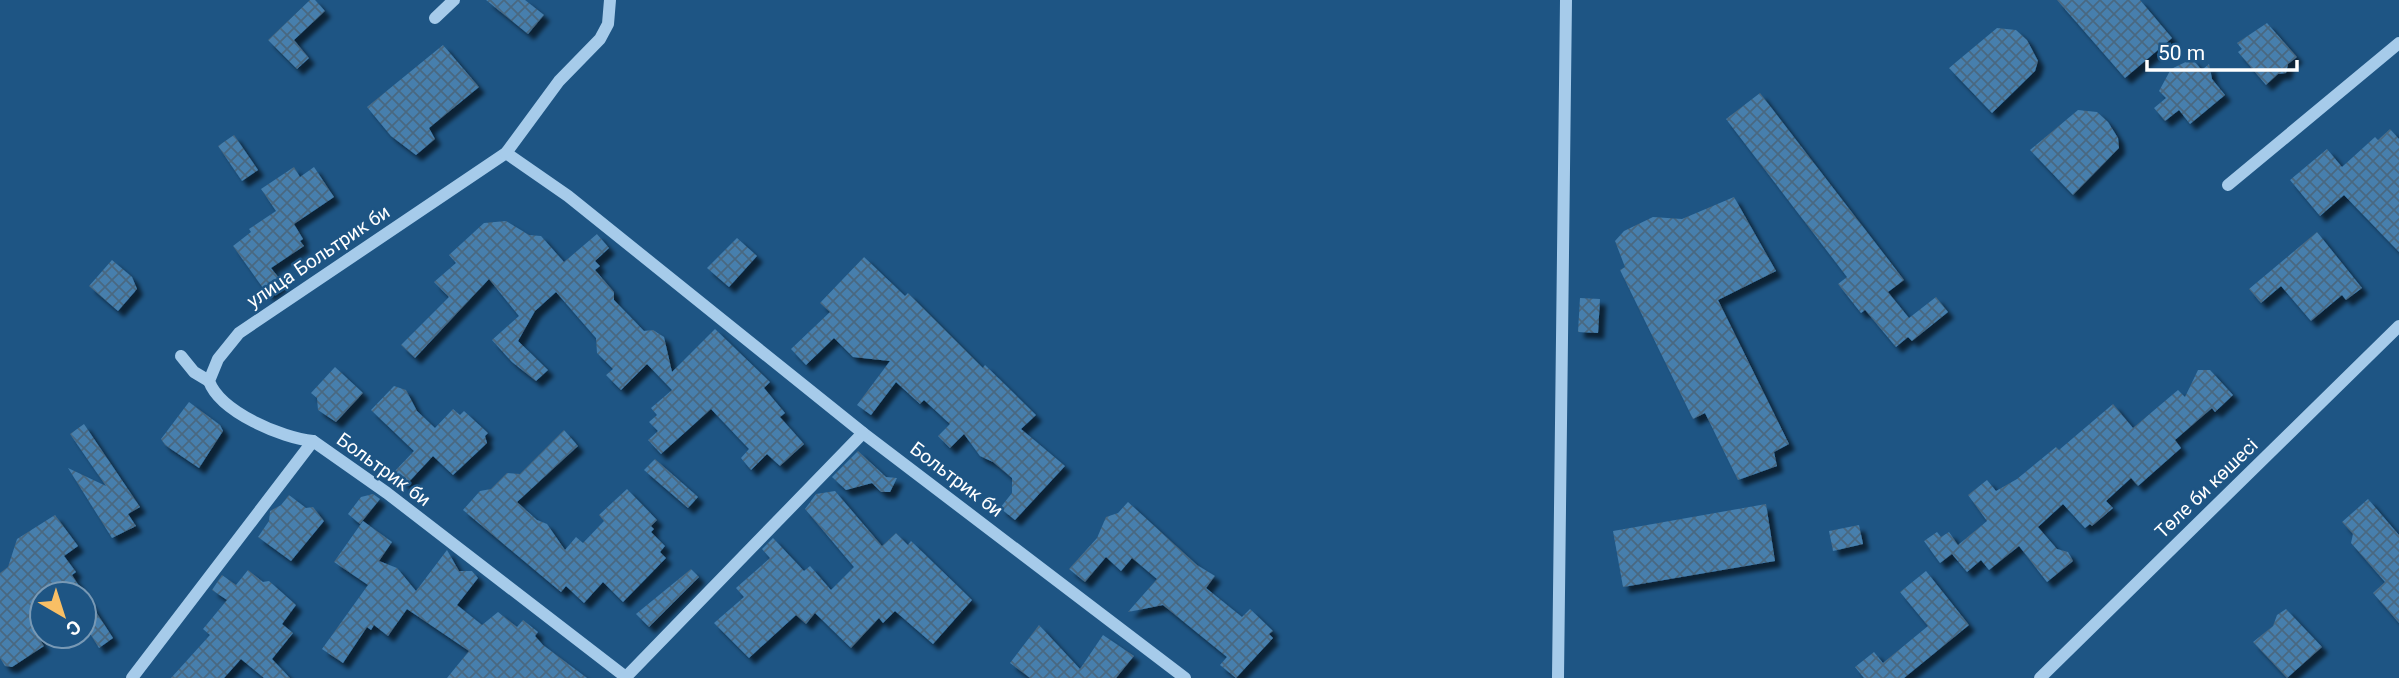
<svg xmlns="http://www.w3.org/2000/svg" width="2399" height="678" font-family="Roboto,sans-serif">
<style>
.building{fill:url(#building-cross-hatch);filter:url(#shadow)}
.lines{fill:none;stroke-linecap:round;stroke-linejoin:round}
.minor{stroke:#a6cbea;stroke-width:12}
.labels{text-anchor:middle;stroke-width:5;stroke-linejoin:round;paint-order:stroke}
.street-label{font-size:19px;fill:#fff;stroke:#1e5584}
</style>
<defs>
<pattern id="building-cross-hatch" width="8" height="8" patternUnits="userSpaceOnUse" patternTransform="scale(1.75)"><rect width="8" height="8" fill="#467fad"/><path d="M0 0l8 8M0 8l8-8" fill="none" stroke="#496881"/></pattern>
<filter id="shadow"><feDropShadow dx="6" dy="6" stdDeviation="2" flood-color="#0009"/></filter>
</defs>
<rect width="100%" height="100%" fill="#1e5584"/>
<g class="building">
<path d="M310 0H315L325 11 294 40 309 58 297 69 268 40Z"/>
<path d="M486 0H525L544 15 528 34Z"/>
<path d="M2057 0H2140L2172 38 2125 78Z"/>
<path d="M2267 23 2297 57 2288 64 2286 73 2278 74 2266 85 2238 52 2242 49 2237 43Z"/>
<path d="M1997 28 2016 30 2027 40 2038 61 2035 71 1992 113 1949 68Z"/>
<path d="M443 45 479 87 429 128 435 139 416 155 391 136 367 107Z"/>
<path d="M2192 59 2202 70 2209 64 2212 79 2225 95 2190 124 2179 110 2165 121 2154 108 2166 98 2159 91 2171 69Z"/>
<path d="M1760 93 1904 280 1888 292 1909 318 1936 297 1948 312 1912 341 1908 337 1896 347 1865 310 1861 313 1838 284 1847 277 1726 119Z"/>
<path d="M2078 110 2097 112 2108 122 2118 138 2119 148 2073 195 2030 150Z"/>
<path d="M2390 129 2399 139V252L2344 195 2320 216 2290 180 2327 149 2342 167 2375 137 2378 140Z"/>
<path d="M234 135 258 170 242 181 218 146Z"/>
<path d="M294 167 300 177 314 167 334 197 294 224 303 239 300 241 304 246 271 268 283 283 268 295 233 246 251 232 249 229 276 211 261 189Z"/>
<path d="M1734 197 1776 271 1718 300 1789 444 1774 452 1777 466 1738 480 1705 413 1693 419 1620 270 1625 267 1615 241 1624 231 1653 217 1682 219Z"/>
<path d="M506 221 529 235 541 236 564 262 597 234 609 248 595 261 600 266 595 270 614 292V300L644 331 653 330 664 337 672 372 715 329 770 382 764 388 785 413 780 417 804 444 780 466 767 454 751 470 741 458 749 449 711 409 661 454 648 440 658 431 649 422 657 415 651 408 672 390 647 364 621 390 606 375 613 369 597 353 596 338 556 292 535 311 518 341 548 370 536 381 512 362 492 340 519 316 489 279 415 358 401 345 449 297 434 282 456 263 449 255 484 223Z"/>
<path d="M2317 232 2362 288 2346 300 2342 295 2311 321 2281 286 2261 303 2249 289Z"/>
<path d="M737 238 757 256 729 287 707 268Z"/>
<path d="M864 257 905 296 908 293 983 368 985 365 1036 415 1021 429 1065 466 1015 520 1000 508 1012 493V478L993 462 980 456 964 434 950 448 938 436 950 424 924 400 920 404 896 382 871 415 857 405 890 361 853 357 834 338 806 365 791 349 830 312 820 303Z"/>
<path d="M112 260 132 277 137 289 118 311 89 286Z"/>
<path d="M1580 298 1600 299 1598 333 1578 332Z"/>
<path d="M335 367 363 393 336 422 318 410 317 398 311 393Z"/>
<path d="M2198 370H2210L2233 395 2215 412 2212 408 2175 440 2181 448 2138 486 2131 478 2106 501 2113 508 2092 526 2090 524 2085 528 2063 504 2038 527 2057 549 2068 552 2073 561 2047 582 2019 546 1989 570 1981 560 1967 572 1952 554 1940 563 1924 541 1937 532 1941 537 1949 532 1958 545 1987 521 1968 495 1987 480 1996 491 2017 479 2056 447 2059 450 2113 404 2133 428 2178 390 2185 397Z"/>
<path d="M394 386 406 390 417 411 435 428 453 409 460 415 464 411 488 433 485 436 487 443 453 475 433 456 406 485 393 473 414 451 371 410Z"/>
<path d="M189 402 220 425 223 431 199 468 165 445 161 439Z"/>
<path d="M84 424 140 507 128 514 136 526 112 538 68 468 106 486 70 434Z"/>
<path d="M564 430 578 446 517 502 537 520 547 524 565 550 576 537 583 543 604 521 599 515 627 489 657 520 651 526 654 529 651 532 665 546 660 552 666 558 623 602 603 582 584 603 566 586 561 592 463 510 480 491 491 489 507 473 520 474Z"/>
<path d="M858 451 886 477 897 478 890 492H881L872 483 846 490 832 477Z"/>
<path d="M655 459 698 497 688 508 644 470Z"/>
<path d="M835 491 882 546 896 533 908 545 911 541 972 600 933 644 895 611 883 623 879 618 851 648 815 613 806 624 796 615 749 658 714 623 744 597 736 588 770 558 762 549 773 538 804 571 810 566 831 590 854 567 805 509 816 494Z"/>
<path d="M373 494 380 499 360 524 348 514 361 497Z"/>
<path d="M289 495 306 508 313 507 324 521 291 561 258 537 269 521 270 511 281 505Z"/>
<path d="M2368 499 2399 535V623L2373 593 2385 582 2351 543 2353 534 2342 522Z"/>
<path d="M1128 502 1197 565 1215 576 1206 588 1242 617 1250 609 1273 631 1269 634 1273 638 1236 678 1220 665 1227 657 1163 605 1128 612 1157 579 1132 558 1121 571 1106 557 1085 582 1069 569 1097 538 1106 517 1118 513Z"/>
<path d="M1766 504 1775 561 1623 587 1613 531Z"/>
<path d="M55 515 78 546 64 556 76 572 72 575 113 638 99 648 84 624V594H42V607L30 616 42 634 38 637 44 646 12 667 5 666 0 658V573L8 567 17 539Z"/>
<path d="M363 521 392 542 379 561 397 568 416 591 447 550 459 571H472L478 578 457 605 482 625 498 612 517 627 523 620 538 632 535 636 543 645 587 678H447L469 651 407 609 388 636 374 625 371 630 367 627 343 663 322 649 368 585 334 562Z"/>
<path d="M1859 525 1863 544 1833 551 1829 531Z"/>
<path d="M691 569 699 577 649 627 636 614Z"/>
<path d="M248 570 263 582 269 581 296 605 282 624 293 633 272 659 290 678H264L241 659 224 678H171L210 635 203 629 227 600 212 590 222 575 236 585Z"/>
<path d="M1926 571 1969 625 1904 678H1864L1855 667 1874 652 1883 663 1928 626 1900 592Z"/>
<path d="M2286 609 2322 647 2287 678 2253 642 2273 626 2277 615Z"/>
<path d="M1039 625 1080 669 1103 635 1134 656 1116 678H1030L1010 663Z"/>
</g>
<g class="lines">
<g class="minor">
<path d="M610 0 608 24 600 39 559 81 506 153 239 333 218 359 209 381C220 412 282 438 313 441L387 493 627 678"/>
<path d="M435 18 454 0"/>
<path d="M506 153 568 196 863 433 1185 678"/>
<path d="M2228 185 2399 43"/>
<path d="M181 356 194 372 209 381"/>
<path d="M626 677 863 433"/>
<path d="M132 678 313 441"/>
<path d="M1558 678 1566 0"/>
<path d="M2040 678 2399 326"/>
</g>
</g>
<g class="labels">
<g class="street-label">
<text transform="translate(318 256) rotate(-34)" y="7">улица Больтрик би</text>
<text transform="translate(384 469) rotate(36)" y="7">Больтрик би</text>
<text transform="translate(957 479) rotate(37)" y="7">Больтрик би</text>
<text transform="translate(2206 488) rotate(-44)" y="7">Төле би көшесі</text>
</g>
</g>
<g transform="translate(63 615) rotate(141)"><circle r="33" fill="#1e5584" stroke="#7899b5" stroke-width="2"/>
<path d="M0-5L12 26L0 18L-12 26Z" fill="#f9bf65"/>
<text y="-10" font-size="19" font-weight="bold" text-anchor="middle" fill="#ffffff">С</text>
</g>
<path d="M2147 60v10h150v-10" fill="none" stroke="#ffffff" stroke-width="3.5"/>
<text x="2158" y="60" font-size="21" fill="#ffffff" stroke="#1e5584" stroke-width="5" paint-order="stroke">50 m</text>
</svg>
